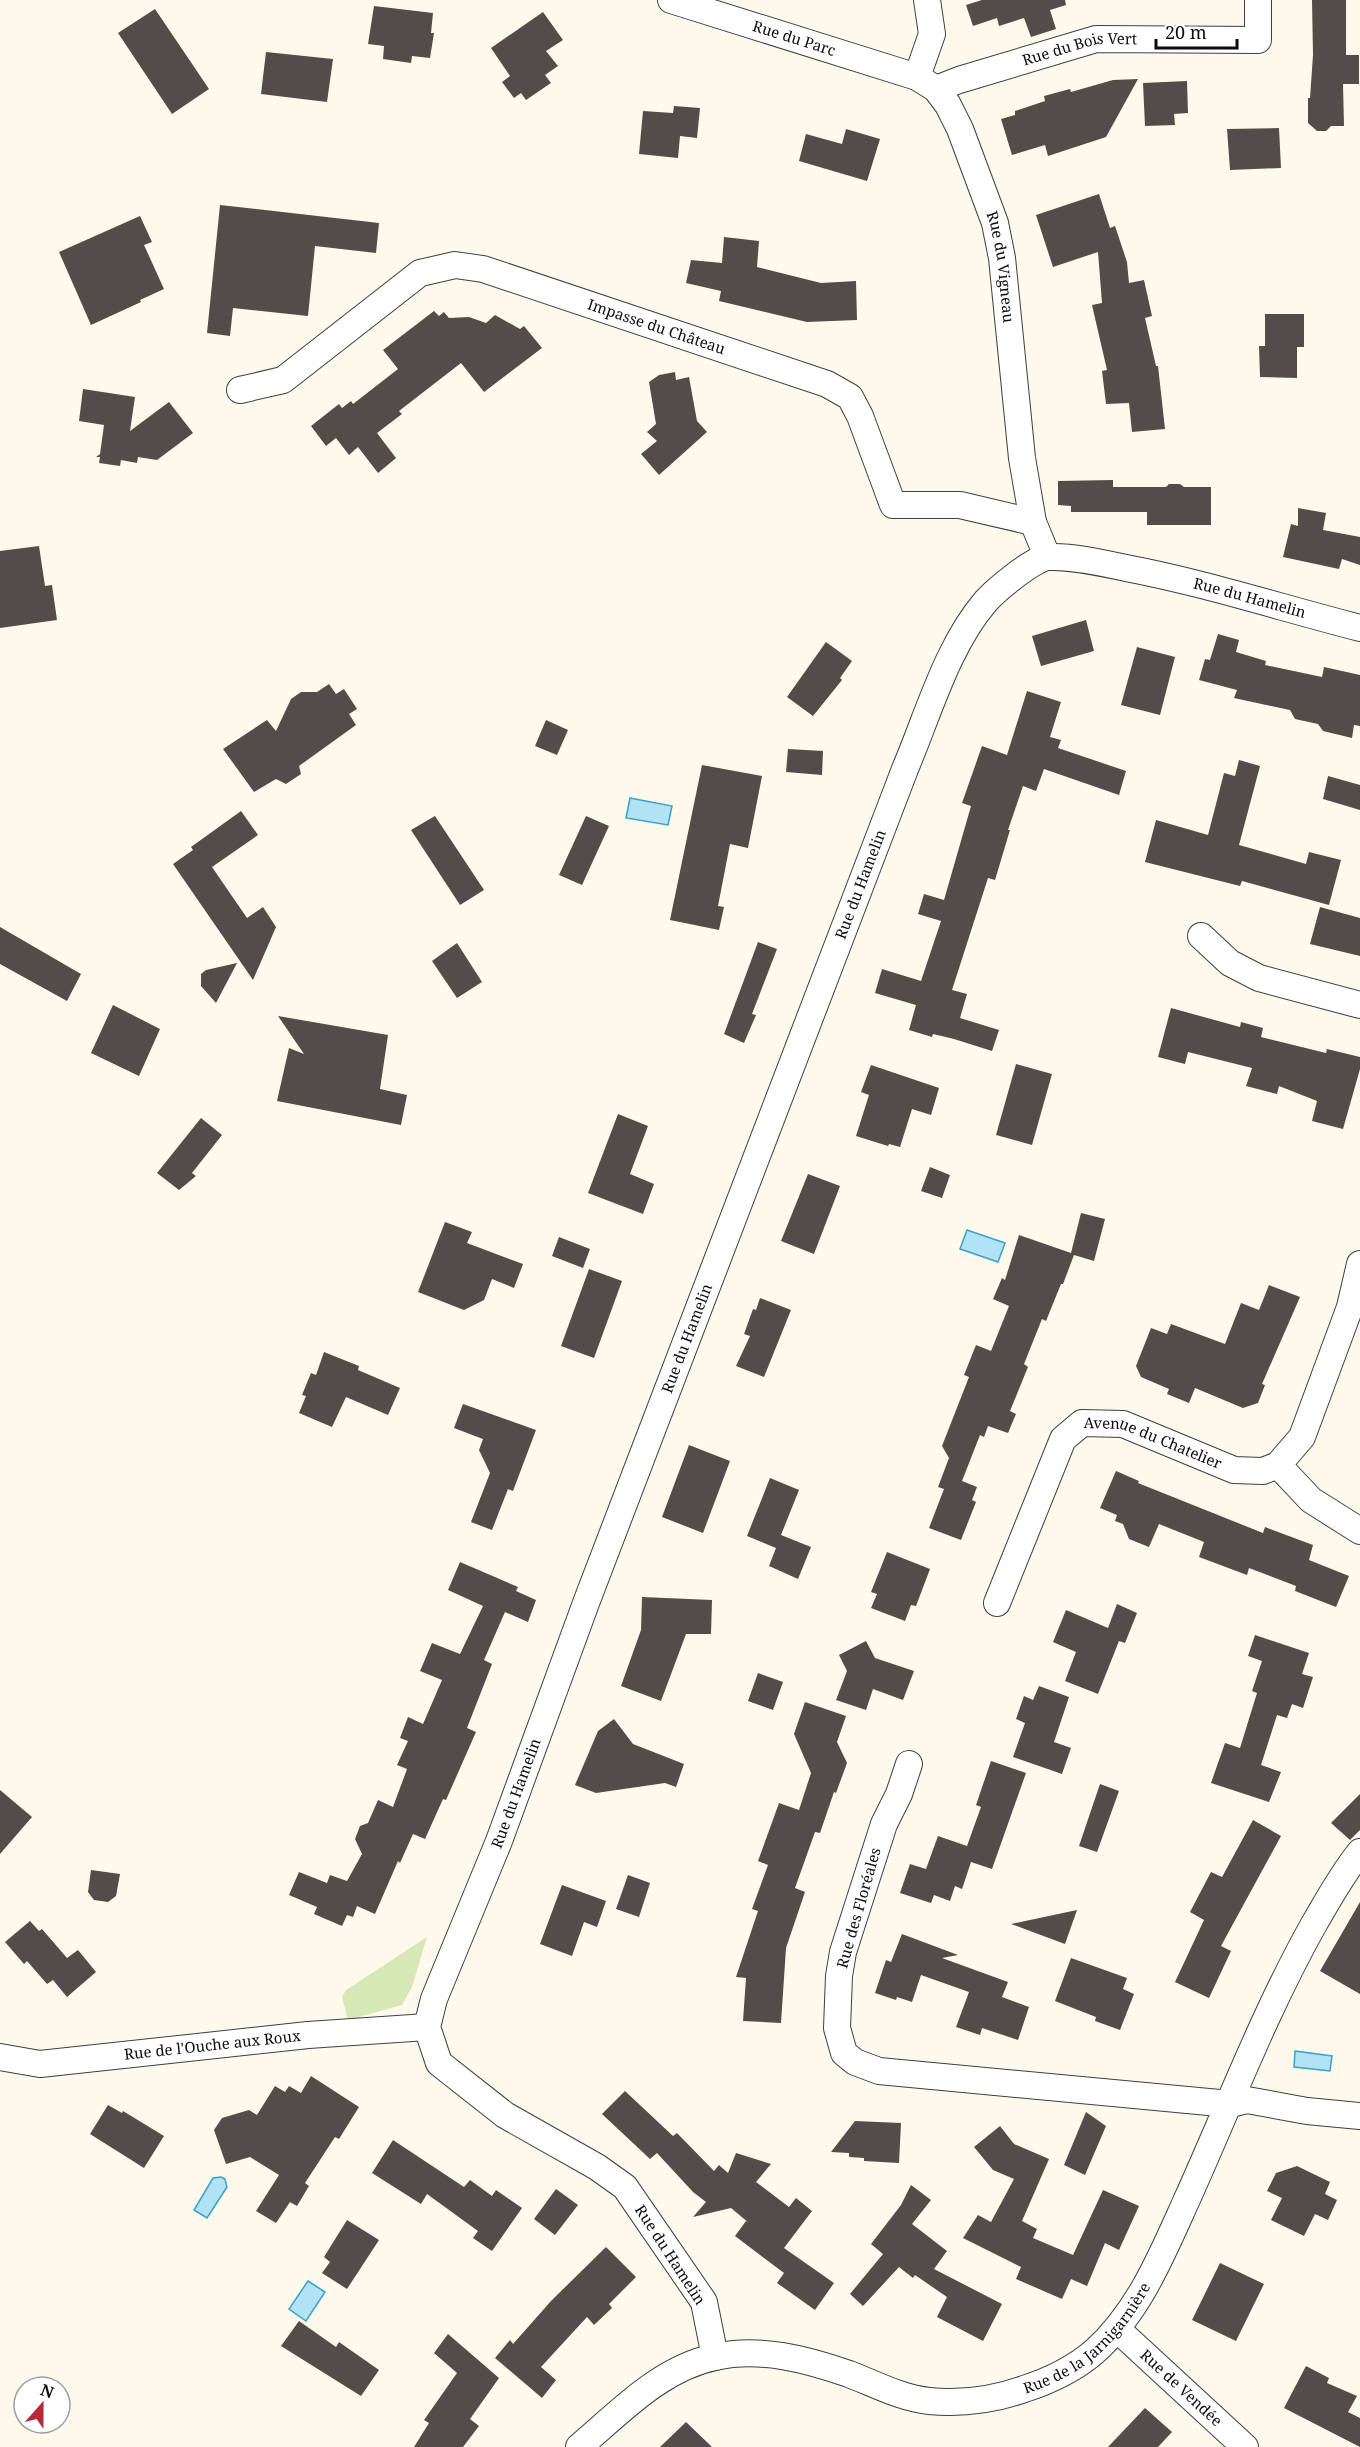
<svg xmlns="http://www.w3.org/2000/svg" width="1360" height="2447" font-family="'Noto Serif',serif">
<style>
.green{fill:#d5e8b6}
.water{fill:#b1e3f5;stroke:#39a1ca;stroke-width:1.5}
.building{fill:#544c48}
.lines{fill:none;stroke-linecap:round;stroke-linejoin:round}
.minor-casing{stroke:#3f3f3f;stroke-width:28}
.minor{stroke:#fff;stroke-width:26}
.labels{text-anchor:middle;stroke-width:6;stroke-linejoin:round;paint-order:stroke}
.street-label{font-size:15px;fill:#0c0c0c;stroke:#fff}
</style>
<rect width="100%" height="100%" fill="#fff9eb"/>
<path class="green" d="M427 1937 412 1987 402 2005 348 2020 342 1997 346 1990Z"/>
<g class="water">
<path d="M630 798 672 806 668 825 626 818Z"/>
<path d="M967 1230 1005 1243 998 1262 960 1249Z"/>
<path d="M1295 2051 1332 2056 1330 2071 1294 2067Z"/>
<path d="M221 2177 225 2179 227 2187 207 2218 194 2210 213 2178Z"/>
<path d="M308 2281 325 2292 306 2321 289 2309Z"/>
</g>
<g class="building">
<path d="M982 0H1065L1066 5 1050 10 1056 29 1031 37 1024 18 999 26 997 18 973 26 966 5Z"/>
<path d="M1312 0H1346V55H1359V84H1343L1344 126H1331L1326 131H1317L1308 123V98H1310L1313 55Z"/>
<path d="M374 6 433 13 431 33H434L430 58 412 56 411 63 383 59 384 46 368 44Z"/>
<path d="M155 9 209 89 172 114 118 33Z"/>
<path d="M543 12 563 40 546 51 558 66 545 75 551 83 526 100 521 93 514 98 502 82 510 76 491 48Z"/>
<path d="M266 52 333 59 327 102 261 94Z"/>
<path d="M1138 79 1106 137 1048 156 1045 145 1012 155 1001 119 1015 115V111L1045 101 1044 96 1070 89 1071 92 1113 80Z"/>
<path d="M1187 81 1188 113 1174 114 1175 125 1145 126 1143 83Z"/>
<path d="M674 106 700 108 697 138 680 136 678 158 639 154 643 111 673 113Z"/>
<path d="M1279 128 1281 168 1230 170 1227 129Z"/>
<path d="M846 129 880 139 867 181 799 161 806 134 842 144Z"/>
<path d="M1099 194 1110 228 1115 226 1127 262 1129 283 1144 280 1152 316 1145 318 1156 366H1158L1165 429 1132 432 1129 403 1106 404 1102 371 1107 370 1092 305 1102 303 1098 252 1053 267 1036 215Z"/>
<path d="M220 205 379 223 376 253 315 246 308 316 233 308 230 336 207 333Z"/>
<path d="M140 216 152 242 144 245 164 289 140 300 141 302 91 325 59 252Z"/>
<path d="M724 237 759 241 757 267 821 283 856 281 857 320 807 322 719 301 721 291 686 283 691 260 722 263Z"/>
<path d="M434 311 439 316 444 312 449 318 469 317 486 323 495 315 520 329 524 326 542 348 484 392 461 363 399 411 402 414 377 433 396 458 378 473 358 447 349 455 336 438 326 446 311 426 339 404 342 408 351 401 353 404 398 369 383 350Z"/>
<path d="M1265 314H1304V347H1297V378L1260 377 1259 346H1265Z"/>
<path d="M675 372 676 380 689 377 697 421 707 432 659 475 641 454 657 441 647 432 656 424 649 382 659 375Z"/>
<path d="M83 389 135 397 130 431 169 402 193 433 157 460 138 457 137 463 121 460 120 466 99 463 100 457H96L100 454 104 425 79 421Z"/>
<path d="M1113 480V487H1166L1169 484H1180L1184 487H1211V525H1147V512H1071V506L1058 505V481Z"/>
<path d="M1298 508 1326 513 1323 530 1360 537V565L1342 559 1339 569 1283 557 1291 524 1298 526Z"/>
<path d="M39 546 45 586 52 585 57 620 0 628V551Z"/>
<path d="M1086 620 1094 651 1041 666 1032 636Z"/>
<path d="M1218 634 1239 640 1236 652 1266 661 1265 665 1322 677 1324 667 1360 675V726L1354 725 1352 738 1323 731 1318 724 1295 719 1290 710 1234 698 1237 690 1199 680 1205 659 1210 660Z"/>
<path d="M826 642 852 661 840 678 842 680 813 716 787 697Z"/>
<path d="M1137 647 1175 657 1160 715 1121 705Z"/>
<path d="M329 684 336 694 344 689 357 709 349 714 356 725 299 766 301 774 286 784 276 779 254 792 223 749 267 720 276 731 291 699 301 692H317Z"/>
<path d="M1027 691 1061 702 1050 737 1061 740 1058 748 1126 771 1119 795 1044 769 1036 791 1023 786 1008 830H1010L995 880 988 878 952 990 967 994 960 1018 999 1030 992 1051 954 1039 933 1034 932 1037 909 1030 916 1005 875 993 882 969 921 981 941 921 918 914 924 894 944 900 971 806 962 803 982 746 1007 755Z"/>
<path d="M546 720 568 730 557 755 535 746Z"/>
<path d="M788 749 823 751 822 775 786 772Z"/>
<path d="M1239 760 1260 766 1239 845 1306 864 1309 852 1341 860 1329 905 1242 881 1240 886 1145 862 1156 820 1208 835 1224 773 1235 776Z"/>
<path d="M702 765 762 776 748 848 730 844 718 906 724 907 719 930 670 920Z"/>
<path d="M1328 776 1360 785V810L1323 799Z"/>
<path d="M241 811 258 835 212 867 247 918 263 907 276 927 253 980 173 864 193 850 191 847Z"/>
<path d="M435 816 484 890 460 905 411 830Z"/>
<path d="M586 816 609 826 582 885 559 875Z"/>
<path d="M1320 907 1360 918V956L1310 944Z"/>
<path d="M0 927 81 974 67 1001 0 964Z"/>
<path d="M758 942 777 949 752 1014 756 1015 744 1043 724 1034Z"/>
<path d="M457 943 482 982 457 998 432 961Z"/>
<path d="M237 963 216 1003 201 986V974L206 970Z"/>
<path d="M113 1005 160 1029 139 1076 91 1053Z"/>
<path d="M1171 1008 1240 1027 1241 1022 1263 1028 1261 1037 1326 1053 1327 1049 1360 1057V1069L1343 1129 1312 1121 1317 1101 1279 1086 1277 1094 1246 1086 1252 1068 1188 1052 1185 1064 1158 1057Z"/>
<path d="M278 1016 388 1035 380 1089 407 1095 401 1125 277 1101 289 1048 304 1054Z"/>
<path d="M1016 1064 1052 1074 1032 1145 996 1135Z"/>
<path d="M871 1065 939 1088 931 1115 912 1109 900 1147 889 1144 888 1146 856 1136 869 1095 861 1092Z"/>
<path d="M618 1114 648 1126 630 1174 654 1184 643 1214 588 1193Z"/>
<path d="M201 1118 222 1135 192 1173 196 1176 179 1190 157 1173Z"/>
<path d="M930 1167 950 1175 942 1198 921 1191Z"/>
<path d="M808 1174 840 1186 814 1254 781 1241Z"/>
<path d="M1081 1213 1105 1219 1094 1261 1074 1255 1063 1284H1061L1046 1321 1042 1319 1024 1364 1028 1367 1010 1411 1016 1414 1008 1433 988 1426 984 1437 980 1435 962 1481 977 1487 972 1500 976 1502 961 1540 929 1528 944 1489 938 1487 949 1458 942 1446 969 1377 964 1375 976 1345 991 1351 1009 1306 993 1299 1002 1278 1005 1280 1019 1235 1071 1253Z"/>
<path d="M445 1222 472 1232 467 1243 523 1264 514 1288 492 1279 484 1300 464 1310 418 1292Z"/>
<path d="M559 1237 590 1249 583 1268 552 1256Z"/>
<path d="M589 1269 622 1281 594 1358 561 1346Z"/>
<path d="M1269 1285 1300 1297 1262 1384 1265 1385 1258 1403 1243 1408 1195 1388 1189 1403 1167 1394 1169 1389 1141 1377 1136 1366 1151 1328 1167 1334 1171 1324 1225 1344 1241 1303 1259 1310Z"/>
<path d="M760 1298 791 1310 764 1377 736 1366 750 1336 744 1334 753 1309 756 1310Z"/>
<path d="M324 1352 359 1366 358 1370 400 1388 388 1415 346 1397 332 1427 299 1413 306 1396 302 1395 311 1373 316 1375Z"/>
<path d="M463 1404 536 1430 513 1491 508 1489 492 1530 471 1522 490 1473 479 1450 483 1439 454 1428Z"/>
<path d="M689 1445 730 1461 703 1533 662 1517Z"/>
<path d="M1116 1471 1139 1481 1138 1483 1263 1533 1265 1527 1313 1545 1309 1560 1349 1576 1336 1607 1295 1591 1296 1586 1249 1568 1247 1575 1199 1557 1204 1542 1159 1524 1149 1547 1129 1539 1123 1524 1115 1521 1117 1515 1100 1508Z"/>
<path d="M770 1478 799 1490 781 1535 811 1547 798 1579 769 1566 776 1548 747 1536Z"/>
<path d="M887 1552 930 1569 916 1606 911 1605 905 1621 871 1608 877 1594 871 1592Z"/>
<path d="M460 1562 518 1587 516 1591 536 1600 528 1622 505 1612 484 1660 492 1664 467 1728 476 1732 446 1800 443 1799 425 1839 413 1834 400 1863 398 1861 375 1914 357 1906 353 1917 347 1915 342 1926 314 1914 317 1907 289 1895 299 1872 327 1883 330 1875 347 1881 362 1854 355 1839 360 1826 368 1823 378 1800 393 1807 407 1769 397 1765 408 1741 400 1738 408 1717 423 1724 442 1680 420 1671 432 1643 460 1654 483 1606 448 1590Z"/>
<path d="M642 1597 712 1600 711 1634H686L661 1701 621 1686 641 1630Z"/>
<path d="M1117 1604 1137 1613 1125 1643 1119 1641 1098 1694 1065 1681 1076 1652 1053 1642 1066 1610 1108 1628Z"/>
<path d="M1255 1635 1309 1653 1302 1674 1313 1677 1303 1708 1292 1704 1287 1718 1277 1715 1261 1765 1281 1772 1269 1802 1211 1783 1225 1743 1240 1748 1257 1693 1252 1691 1262 1661 1248 1656Z"/>
<path d="M866 1641 875 1658 914 1671 903 1700 873 1689 866 1710 836 1700 847 1671 839 1655Z"/>
<path d="M758 1673 783 1682 773 1710 748 1701Z"/>
<path d="M1039 1686 1069 1697 1054 1742 1071 1748 1062 1774 1013 1757 1025 1723 1016 1719 1024 1696 1033 1700Z"/>
<path d="M805 1702 846 1716 837 1742 847 1763 836 1793 834 1792 820 1833 815 1832 795 1888 805 1892 786 1948 781 2023 743 2021 746 1978 736 1977 758 1911 752 1909 768 1865 758 1861 779 1803 799 1810 811 1773 794 1734Z"/>
<path d="M614 1719 633 1744 684 1764 676 1787 665 1783 596 1793 575 1785 598 1731Z"/>
<path d="M991 1761 1026 1773 992 1869 971 1862 962 1889 955 1886 950 1901 934 1895 931 1903 900 1893 910 1864 926 1869 938 1836 967 1846 981 1807 976 1805Z"/>
<path d="M1100 1784 1119 1791 1097 1852 1079 1846Z"/>
<path d="M0 1790 32 1817 0 1854Z"/>
<path d="M1360 1794V1830L1350 1840 1331 1823Z"/>
<path d="M1253 1820 1281 1836 1221 1946 1231 1951 1209 1998 1175 1982 1204 1920 1190 1912 1211 1872 1222 1877Z"/>
<path d="M91 1870 120 1874 116 1896 108 1902 94 1900 88 1892Z"/>
<path d="M628 1875 650 1883 639 1917 616 1909Z"/>
<path d="M562 1885 606 1901 597 1927 584 1922 572 1956 540 1944Z"/>
<path d="M1360 1902V1994L1320 1971Z"/>
<path d="M1077 1910 1065 1944 1011 1924Z"/>
<path d="M30 1921 39 1931 42 1929 67 1958 78 1950 96 1972 67 1997 53 1980 47 1984 27 1961 24 1964 5 1942Z"/>
<path d="M902 1934 958 1955 942 1958 1008 1982 1002 1997 1029 2007 1018 2040 982 2028 980 2035 956 2027 969 1992 921 1975 912 2002 897 1997 896 2000 875 1993 886 1960 891 1962Z"/>
<path d="M1071 1958 1127 1978 1123 1989 1134 1994 1120 2030 1095 2021 1096 2017 1055 2001Z"/>
<path d="M311 2076 359 2107 339 2139 335 2137 305 2183 309 2186 297 2206 290 2202 276 2223 256 2211 279 2175 250 2157 226 2164 214 2130 222 2118 249 2110 257 2115 275 2086 285 2092 289 2086 301 2093Z"/>
<path d="M625 2091 673 2136 677 2133 714 2171 719 2165 728 2173 736 2153 771 2164 756 2182 789 2207 796 2198 812 2211 784 2248 834 2283 815 2310 777 2283 784 2273 735 2236 746 2221 749 2223 731 2208 693 2217 706 2202 693 2192 657 2153 650 2159 602 2114Z"/>
<path d="M108 2105 122 2113 123 2111 164 2136 144 2168 90 2134Z"/>
<path d="M1086 2112 1106 2126 1085 2175 1064 2165Z"/>
<path d="M855 2121 901 2123 899 2163 864 2161V2158L849 2157V2153L831 2152Z"/>
<path d="M1000 2126 1014 2144 1049 2159 1022 2221 1037 2229 1033 2238 1073 2255 1103 2190 1139 2206 1119 2250 1105 2243 1087 2286 1071 2279 1062 2299 1016 2279 1021 2267 963 2238 978 2215 991 2222 1014 2179 993 2170 974 2147Z"/>
<path d="M393 2140 464 2187 470 2180 492 2196 496 2190 522 2208 492 2251 473 2238 478 2231 427 2194 421 2204 372 2173Z"/>
<path d="M1297 2166 1330 2182 1325 2194 1337 2200 1328 2220 1315 2214 1304 2236 1271 2220 1282 2198 1267 2191 1276 2173Z"/>
<path d="M911 2185 931 2200 912 2224 947 2251 934 2269 1002 2304 983 2341 937 2317 947 2297 915 2275 913 2278 899 2267 863 2306 850 2294 883 2254 871 2244 901 2205Z"/>
<path d="M556 2189 578 2205 555 2235 534 2219Z"/>
<path d="M347 2220 379 2240 347 2289 322 2273 330 2262 324 2257Z"/>
<path d="M606 2247 636 2277 609 2304 612 2308 594 2325 587 2317 541 2367 556 2380 542 2398 495 2358 510 2340 513 2344 551 2301Z"/>
<path d="M1220 2263 1264 2284 1236 2341 1192 2320Z"/>
<path d="M299 2321 336 2347 339 2342 379 2370 361 2396 281 2346Z"/>
<path d="M448 2334 499 2378 470 2419 479 2426 463 2447H414L429 2423 424 2420 457 2373 434 2353Z"/>
<path d="M1306 2366 1329 2378 1327 2383 1357 2396 1348 2412 1360 2418V2447L1284 2408Z"/>
<path d="M1145 2408 1172 2432 1158 2447H1108Z"/>
<path d="M686 2422 712 2447H660Z"/>
</g>
<g class="lines">
<g class="minor-casing">
<g id="minor">
<path id="s1" d="M671 0 917 77"/>
<path id="s2" d="M927 0 932 34 917 77 936 89 948 105 960 129 995 223 1002 258 1022 458 1033 522 1047 556"/>
<path id="s3" d="M936 89 959 80 1096 39 1258 40V0"/>
<path id="s4" d="M240 390 283 380 420 273 455 265 483 269 827 384 850 397 860 416 893 505H960L1033 522"/>
<path d="M1201 936 1230 963 1259 978 1360 1005"/>
<path d="M1278 1465 1311 1500 1360 1531"/>
<path id="s5" d="M997 1603 1063 1439 1082 1423 1123 1424 1234 1470 1263 1471 1278 1465 1302 1437 1350 1307 1360 1264"/>
<path d="M909 1764 899 1794 884 1824 843 1952 839 1976 837 2028 844 2053 855 2062 879 2071 1230 2104 1247 2100 1307 2111 1360 2116"/>
<path id="s6" d="M0 2057 40 2064 308 2035 427 2027"/>
<path id="s7" d="M1117 2329 1245 2447"/>
<path id="s8" d="M715 2357 704 2302 625 2187 597 2167 505 2115 439 2063 427 2027 434 1999 499 1841 586 1603 905 769C928 715 947 646 986 601 996 590 1035 557 1049 557 1072 556 1103 563 1126 568 1205 583 1282 608 1360 628"/>
<path id="s9" d="M579 2447C620 2412 661 2368 715 2357 760 2347 806 2359 849 2374 875 2384 901 2398 929 2401 962 2404 994 2400 1024 2389 1049 2381 1074 2369 1094 2352 1140 2311 1163 2252 1188 2197 1229 2106 1265 2011 1314 1924 1328 1900 1342 1874 1360 1852"/>
</g>
</g>
<use href="#minor" class="minor"/>
</g>
<g class="labels">
<g class="street-label">
<text dy="5" stroke="none"><textPath href="#s1" startOffset="129">Rue du Parc</textPath></text>
<text dy="5" stroke="none"><textPath href="#s3" startOffset="150">Rue du Bois Vert</textPath></text>
<text dy="5" stroke="none"><textPath href="#s2" startOffset="294">Rue du Vigneau</textPath></text>
<text dy="5" stroke="none"><textPath href="#s4" startOffset="465">Impasse du Château</textPath></text>
<text dy="5" stroke="none"><textPath href="#s8" startOffset="2274">Rue du Hamelin</textPath></text>
<text dy="5" stroke="none"><textPath href="#s8" startOffset="1680">Rue du Hamelin</textPath></text>
<text dy="5" stroke="none"><textPath href="#s8" startOffset="1194">Rue du Hamelin</textPath></text>
<text dy="5" stroke="none"><textPath href="#s5" startOffset="276">Avenue du Chatelier</textPath></text>
<text dy="5" stroke="none"><textPath href="#s8" startOffset="708">Rue du Hamelin</textPath></text>
<text transform="translate(859 1908) rotate(-74)" y="5">Rue des Floréales</text>
<text dy="5" stroke="none"><textPath href="#s6" startOffset="214">Rue de l'Ouche aux Roux</textPath></text>
<text transform="translate(670 2255) rotate(57)" y="5">Rue du Hamelin</text>
<text dy="5" stroke="none"><textPath href="#s9" startOffset="566">Rue de la Jarnigarnière</textPath></text>
<text dy="5" stroke="none"><textPath href="#s7" startOffset="87">Rue de Vendée</textPath></text>
</g>
</g>
<g transform="translate(42 2405) rotate(21)"><circle r="28" fill="#ffffff" stroke="#9e9e9e" stroke-width="1.5"/>
<path d="M0-4.5L10 22L0 15L-10 22Z" fill="#b9273e"/>
<text y="-9" font-size="16" font-weight="bold" text-anchor="middle" fill="#0c0c0c">N</text>
</g>
<path d="M1156 39v9h81v-9" fill="none" stroke="#0c0c0c" stroke-width="3"/>
<text x="1165" y="39" font-size="18" fill="#0c0c0c" stroke="#ffffff" stroke-width="4.5" paint-order="stroke">20 m</text>
</svg>
